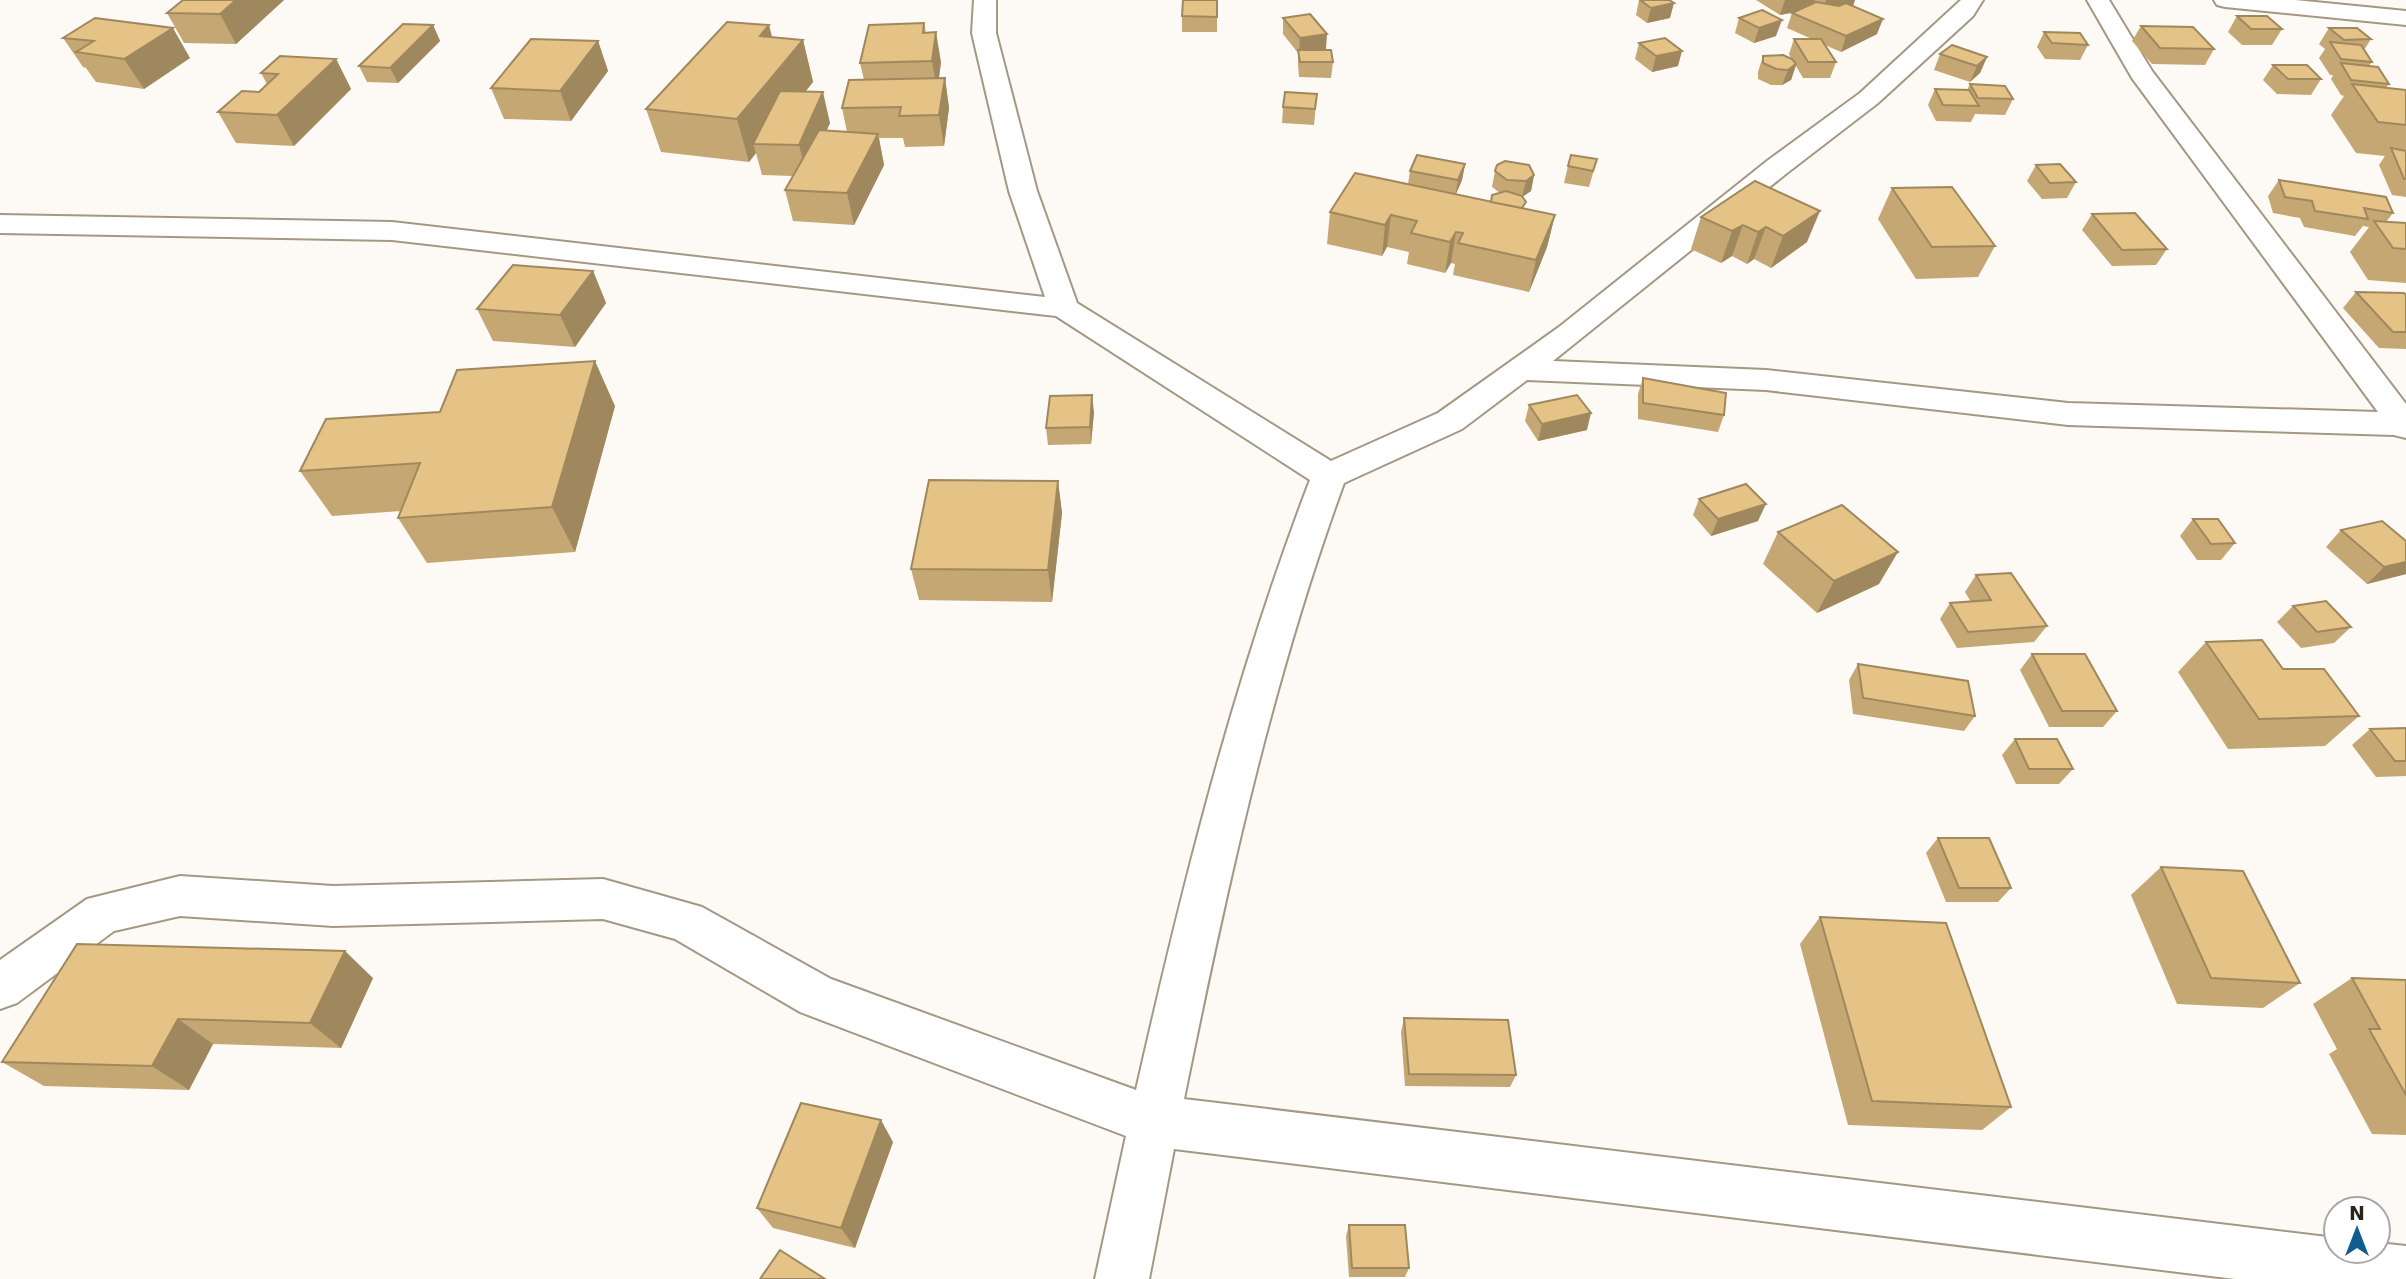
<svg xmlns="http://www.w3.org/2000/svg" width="2406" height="1279" font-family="'DejaVu Sans',sans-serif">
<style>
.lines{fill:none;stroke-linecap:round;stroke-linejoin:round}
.minor-casing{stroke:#a59883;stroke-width:4}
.minor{fill:#fff;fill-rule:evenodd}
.wall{fill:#c5a773}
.shaded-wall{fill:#a0885e}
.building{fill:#e5c286;stroke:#a0885e;stroke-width:2}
</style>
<rect width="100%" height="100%" fill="#fdfaf6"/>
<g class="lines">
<g class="minor-casing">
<g id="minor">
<path d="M974 0H996V33L1037 191 1077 303 1331 461 1438 413 1559 327 1767 161 1860 93 1961 0H1983L1973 16 1878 103 1787 173 1553 361 1766 370 2068 403 2378 412 2132 78 2087 0H2109L2152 71 2406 404V438L2394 435 2068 425 1766 390 1527 380 1462 429 1344 483C1271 683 1226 891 1184 1099L2336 1238V1251H2378V1243L2406 1246V1279H2235L1174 1149 1149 1279H1095L1126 1136 800 1012 675 939 603 919 333 926 180 916 114 931 17 1003 0 1009V960L87 899 180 876 333 886 603 879 702 907 831 979 1136 1090C1183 883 1234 678 1310 480L1056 316 392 240 0 233V215L392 222 1045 297 1009 191 972 33Z"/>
<path d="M2214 0H2295L2406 11V25L2225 7 2217 5Z"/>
</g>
</g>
<use href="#minor" class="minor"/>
</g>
<g class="wall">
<path d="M183 0H284L236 44 184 43 167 13Z"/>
<path d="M1217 0V32H1182V16Z"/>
<path d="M1639 0 1670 18 1647 23 1636 15Z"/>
<path d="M1756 0H1855L1853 6 1877 34 1841 52 1825 45 1836 62 1830 78H1803L1796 66 1791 80 1782 85H1771L1758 79V72L1763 56 1791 58 1789 54 1794 39H1812L1787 28 1792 13 1780 15Z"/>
<path d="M2237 16 2282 29 2272 45H2242L2228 32Z"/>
<path d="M95 18 190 58 144 89 96 82 86 68 83 67 63 38Z"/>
<path d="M1283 18 1326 49 1333 62 1331 78 1299 77 1298 65V53L1283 34Z"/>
<path d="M1739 18 1776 36 1754 43 1735 33Z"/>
<path d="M924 23 926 33 941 62 939 78H945L949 108 944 146 905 147 903 138H879L884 165 854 225 793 221 785 190 793 176 762 175 756 153 749 162 661 152 646 109 772 37 803 40 813 82 805 92 830 123 826 131 847 132 842 108 864 80 860 63Z"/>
<path d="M433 25 440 41 398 83 367 82 359 66Z"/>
<path d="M2141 26 2214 49 2205 65 2152 64 2132 41Z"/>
<path d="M2329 28 2371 39 2364 50 2372 62 2369 66 2389 84 2386 88 2406 90V197L2392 195 2379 165 2385 156 2356 153 2331 115 2344 96 2341 95 2331 79 2333 75H2330L2319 58 2325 49 2319 44Z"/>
<path d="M2044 32 2088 45 2080 60 2045 59 2037 47Z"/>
<path d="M598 41 608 71 571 121 504 119 491 88Z"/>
<path d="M1639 43 1678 66 1652 72 1635 59Z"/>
<path d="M1940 54 1987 57 1980 73 1970 82 1934 70Z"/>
<path d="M336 59 351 89 294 146 236 143 218 112 259 92 267 84 261 73Z"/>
<path d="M2273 65 2321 79 2311 95 2277 94 2263 80Z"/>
<path d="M1970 84 2013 99 2005 115 1975 114 1971 122 1936 121 1928 105 1935 89 1967 90Z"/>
<path d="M1317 94 1314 125 1282 123 1283 107Z"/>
<path d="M1597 159 1589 187 1564 183 1568 166Z"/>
<path d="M1465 164 1462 180 1456 194 1491 202 1492 195 1500 193 1492 187 1495 171 1534 175 1531 191 1522 197 1524 209 1555 215 1547 247 1529 292 1453 275 1455 264 1451 263 1445 273 1407 264 1409 252 1387 247 1382 256 1327 244 1330 212 1408 184 1410 171Z"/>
<path d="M2036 165 2076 182 2067 198 2042 199 2027 181Z"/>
<path d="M2279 180 2393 213 2386 222 2406 223V283L2368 280 2350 252 2369 227 2363 226 2355 236 2304 227 2300 218 2273 213 2268 196Z"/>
<path d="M1755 181 1807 242 1771 268 1754 259 1747 264 1732 256 1721 263 1691 249 1701 217Z"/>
<path d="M1892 188 1995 246 1978 277 1916 279 1878 219Z"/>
<path d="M2092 214 2167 249 2156 265 2112 266 2082 230Z"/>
<path d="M593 271 606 303 575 347 493 341 477 309Z"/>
<path d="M2356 292 2406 295V349L2379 348 2343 308Z"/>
<path d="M1643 378 1724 415 1718 432 1638 419V394Z"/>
<path d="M1529 405 1587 430 1538 441 1525 421Z"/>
<path d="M615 406 575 552 427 563 398 518 401 511 332 516 300 471 440 412Z"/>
<path d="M1094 412 1091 444 1048 445 1046 428Z"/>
<path d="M1058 481 1062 513 1052 602 919 600 911 569Z"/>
<path d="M1699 499 1758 521 1711 536 1693 515Z"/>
<path d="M2193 519 2235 543 2221 560H2197L2180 536Z"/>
<path d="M2341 530 2406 574 2367 584 2326 547Z"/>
<path d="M1778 532 1879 584 1817 613 1763 564Z"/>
<path d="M1976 575 2047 626 2034 642 1957 648 1940 619 1950 603 1971 602 1965 592Z"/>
<path d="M2293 606 2351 627 2334 643 2301 648 2277 622Z"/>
<path d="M2206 642 2359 716 2325 746 2228 749 2178 672Z"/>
<path d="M2032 654 2117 711 2103 727H2049L2020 670Z"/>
<path d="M1858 664 1975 716 1964 731 1853 714 1849 680Z"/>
<path d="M2406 728V776L2376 777 2352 745 2370 729Z"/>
<path d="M2015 739 2073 769 2059 784H2016L2002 755Z"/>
<path d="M1938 838 2011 888 1998 902H1946L1926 853Z"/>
<path d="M2161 867 2300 983 2263 1008 2177 1004 2131 895Z"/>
<path d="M1820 917 2011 1107 1982 1130 1848 1125 1800 944Z"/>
<path d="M77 944 373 978 341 1048 213 1044 189 1090 44 1086 2 1062Z"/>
<path d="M2352 978 2406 980V1135L2372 1134 2329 1054 2337 1049 2313 1004Z"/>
<path d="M1404 1018 1516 1075 1510 1087 1405 1086 1401 1032Z"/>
<path d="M893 1142 855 1248 773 1228 757 1208Z"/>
<path d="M1349 1225 1409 1268 1405 1277H1349L1346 1236Z"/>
</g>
<g class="shaded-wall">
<path d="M236 0H284L236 44 220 14Z"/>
<path d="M1785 0H1815L1812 8 1780 15Z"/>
<path d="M1826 0H1855L1852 8 1821 14Z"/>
<path d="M1674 3 1670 18 1647 23 1651 8Z"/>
<path d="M1883 19 1877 34 1841 52 1846 36Z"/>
<path d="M1782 20 1776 36 1754 43 1759 28Z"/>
<path d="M433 25 440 41 398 83 390 68Z"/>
<path d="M769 25 780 67 760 36Z"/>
<path d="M173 28 190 58 144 89 124 59Z"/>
<path d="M936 32 941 62 937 91 932 61Z"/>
<path d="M1327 34 1326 49 1299 54 1300 38Z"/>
<path d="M803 40 813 82 763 144H753L756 153 749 162 737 119Z"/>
<path d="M598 41 608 71 571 121 560 91Z"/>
<path d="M1682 51 1678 66 1652 72 1656 56Z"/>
<path d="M1987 57 1980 73 1970 82 1977 66Z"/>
<path d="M336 59 351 89 294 146 277 115Z"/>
<path d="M1796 64 1791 80 1782 85 1788 70Z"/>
<path d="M945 78 949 108 944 146 939 115Z"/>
<path d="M823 92 830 123 807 176 799 145Z"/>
<path d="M878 134 884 165 854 225 847 193Z"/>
<path d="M1465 164 1462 180 1455 196 1458 180Z"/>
<path d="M1534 175 1531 191 1522 197 1526 181Z"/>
<path d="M1820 211 1807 242 1771 268 1783 236Z"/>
<path d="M1391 215 1387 247 1382 256 1385 225Z"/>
<path d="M1555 215 1547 247 1529 292 1536 260Z"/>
<path d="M1743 225 1732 256 1721 263 1732 231Z"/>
<path d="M1766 227 1754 259 1747 264 1758 232Z"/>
<path d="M1456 232 1451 263 1445 273 1450 242Z"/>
<path d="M593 271 606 303 575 347 560 315Z"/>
<path d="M595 361 615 406 575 552 552 507Z"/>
<path d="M1092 395 1094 412 1091 444 1090 427Z"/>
<path d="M1591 413 1587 430 1538 441 1542 424Z"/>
<path d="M1058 481 1062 513 1052 602 1048 570Z"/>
<path d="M1766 504 1758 521 1711 536 1718 519Z"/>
<path d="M1898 552 1879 584 1817 613 1834 581Z"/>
<path d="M2406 562V574L2367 584 2384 567Z"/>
<path d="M345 951 373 978 341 1048 310 1023Z"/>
<path d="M178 1019 213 1044 189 1090 152 1066Z"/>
<path d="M881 1120 893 1142 855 1248 841 1228Z"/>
</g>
<g class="building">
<path d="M183 0H236L220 14 167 13Z"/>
<path d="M1183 0H1217V17L1182 16Z"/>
<path d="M1640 0H1669L1674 3 1651 8Z"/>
<path d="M1816 2 1839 6 1846 3 1883 19 1846 36 1792 13Z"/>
<path d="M1762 10 1782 20 1759 28 1739 18Z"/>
<path d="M1310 14 1327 34 1300 38 1283 18Z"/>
<path d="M2237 16H2267L2282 29H2251Z"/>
<path d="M95 18 173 28 124 59 76 52 94 41 63 38Z"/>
<path d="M727 22 769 25 760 36 803 40 737 119 646 109Z"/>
<path d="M924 23 923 33 936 32 932 61 860 63 869 25Z"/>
<path d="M403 24 433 25 390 68 359 66Z"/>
<path d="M2141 26 2193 27 2214 49 2160 48Z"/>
<path d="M2329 28H2357L2371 39 2344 40Z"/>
<path d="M2044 32 2080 33 2088 45 2052 43Z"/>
<path d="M1665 38 1682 51 1656 56 1639 43Z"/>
<path d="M531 39 598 41 560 91 491 88Z"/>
<path d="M1794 39H1821L1836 62H1808Z"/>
<path d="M2330 42 2361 45 2372 62 2341 59Z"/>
<path d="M1952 45 1987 57 1977 66 1940 54Z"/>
<path d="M1298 50H1331L1333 62H1300Z"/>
<path d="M1783 55 1792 59 1796 64 1788 70 1776 69 1763 63V56Z"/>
<path d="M280 56 336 59 277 115 218 112 242 91 259 92 278 74 261 73Z"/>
<path d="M2341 63 2378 67 2389 84 2351 80Z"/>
<path d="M2273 65H2307L2321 79H2288Z"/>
<path d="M945 78 939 115 899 116 901 107 842 108 849 80Z"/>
<path d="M1970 84 2005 86 2013 99 1978 98Z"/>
<path d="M2352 84 2406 90V125L2378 122Z"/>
<path d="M1935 89 1969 90 1979 106 1943 105Z"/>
<path d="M780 91 823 92 799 145 753 144Z"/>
<path d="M1285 92 1317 94 1315 109 1283 107Z"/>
<path d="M819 130 878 134 847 193 785 190Z"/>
<path d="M2391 148 2406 151V179H2404Z"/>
<path d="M1417 155 1465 164 1458 180 1410 171Z"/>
<path d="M1571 155 1597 159 1593 171 1568 166Z"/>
<path d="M1505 161 1529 165 1534 175 1526 181 1507 180 1495 171 1497 165Z"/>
<path d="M2060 164 2076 182 2050 183 2036 165Z"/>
<path d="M1355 173 1555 215 1536 260 1458 243 1463 233 1456 232 1450 242 1411 233 1417 221 1391 215 1385 225 1330 212Z"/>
<path d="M2279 180 2386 197 2393 213 2364 208 2368 219 2315 211 2312 201 2285 197Z"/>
<path d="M1755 181 1820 211 1783 236 1766 227 1758 232 1743 225 1732 231 1701 217Z"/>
<path d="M1952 187 1995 246 1932 247 1892 188Z"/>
<path d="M1506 191 1522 196 1526 202 1522 208 1491 202 1492 195Z"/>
<path d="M2135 213 2167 249 2122 250 2092 214Z"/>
<path d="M2374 221 2406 223V249L2393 248Z"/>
<path d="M513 265 593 271 560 315 477 309Z"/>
<path d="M2356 292 2404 293 2406 295V332H2393Z"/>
<path d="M595 361 552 507 398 518 420 463 300 471 326 419 440 412 457 370Z"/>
<path d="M1643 378 1726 393 1724 415 1643 403Z"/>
<path d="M1092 395 1090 427 1046 428 1050 396Z"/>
<path d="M1577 395 1591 413 1542 424 1529 405Z"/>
<path d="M929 480 1058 481 1048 570 911 569Z"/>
<path d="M1746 484 1766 504 1718 519 1699 499Z"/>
<path d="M1842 505 1898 552 1834 581 1778 532Z"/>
<path d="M2193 519H2218L2235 543 2211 544Z"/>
<path d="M2382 521 2406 541V562L2384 567 2341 530Z"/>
<path d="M2011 573 2047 626 1968 632 1950 603 1991 600 1976 575Z"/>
<path d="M2326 601 2351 627 2317 632 2293 606Z"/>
<path d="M2262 640 2283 669H2324L2359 716 2259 719 2206 642Z"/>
<path d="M2032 654H2085L2117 711H2062Z"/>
<path d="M1858 664 1968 681 1975 716 1863 698Z"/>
<path d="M2406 728V761H2395L2370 729Z"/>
<path d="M2015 739H2057L2073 769H2029Z"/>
<path d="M1938 838H1989L2011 888H1959Z"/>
<path d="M2161 867 2243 871 2300 983 2211 978Z"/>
<path d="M1820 917 1946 923 2011 1107 1872 1101Z"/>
<path d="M77 944 345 951 310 1023 178 1019 152 1066 2 1062Z"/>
<path d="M2352 978 2406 980V1095L2369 1029H2380Z"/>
<path d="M1404 1018 1508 1020 1516 1075 1409 1074Z"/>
<path d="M801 1103 881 1120 841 1228 757 1208Z"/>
<path d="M1349 1225H1405L1409 1268H1352Z"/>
<path d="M780 1250 825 1279H760Z"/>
</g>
<g transform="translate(2357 1230)"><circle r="33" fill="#ffffff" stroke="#a9a7a4" stroke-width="2"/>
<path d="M0-5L12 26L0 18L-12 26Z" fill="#115c90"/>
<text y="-10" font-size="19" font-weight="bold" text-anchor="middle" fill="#28231b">N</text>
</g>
</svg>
